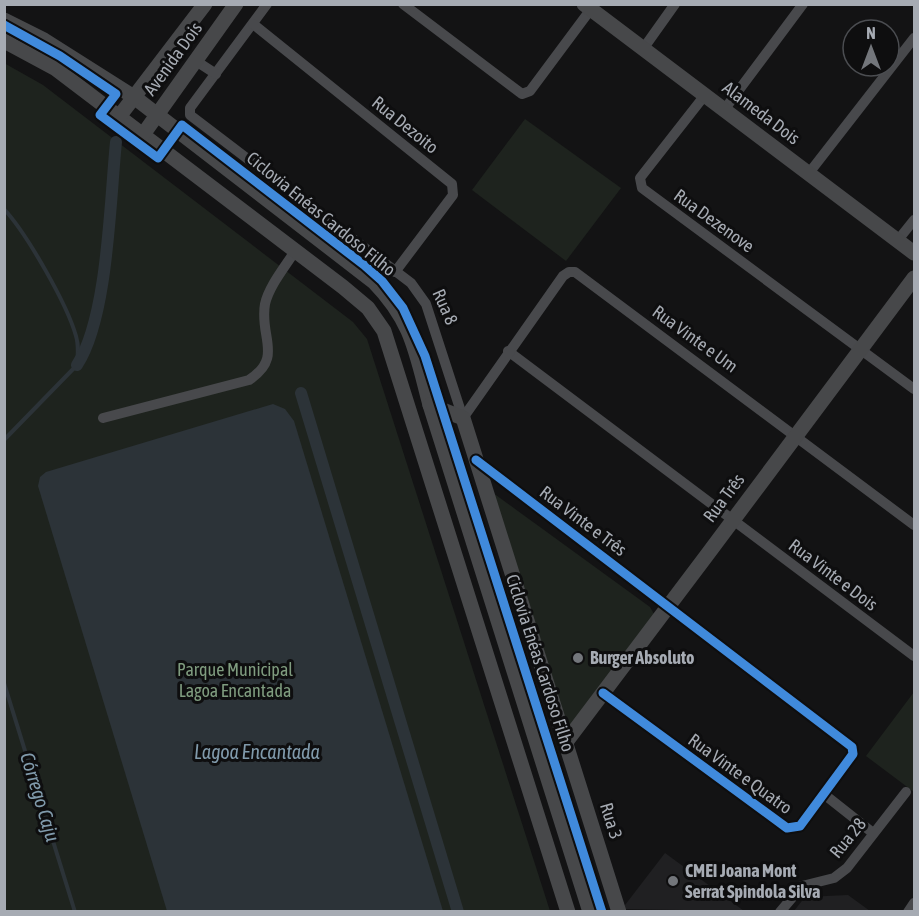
<svg xmlns="http://www.w3.org/2000/svg" width="919" height="916" font-family="'Asap Condensed',sans-serif">
<style>
.built{fill:#202022}
.green{fill:#1e231e}
.water{fill:#2c3338}
.lines{fill:none;stroke-linecap:round;stroke-linejoin:round}
.stream{stroke:#2c3338;stroke-width:4}
.canal{stroke:#2c3338;stroke-width:12}
.street{stroke:#48494c;stroke-width:10}
.secondary{stroke:#47484a;stroke-width:15}
.cycleway-casing{stroke:#0e0e0f;stroke-width:13}
.cycleway{stroke:#408adc;stroke-width:9}
.poi-dot{fill:#73767b;stroke:#0e0e0f;stroke-width:2}
.labels{text-anchor:middle;stroke-width:6;stroke-linejoin:round;paint-order:stroke}
.street-label{font-size:18px;fill:#a6abb3;stroke:#0e0e0f}
.poi-label{font-size:18px;font-weight:bold;fill:#a6abb3;stroke:#0e0e0f;text-anchor:start}
.park-label{font-size:18px;fill:#7f9c7f;stroke:#0e0e0f}
.water-label{font-size:20px;font-style:italic;fill:#809aab;stroke:#0e0e0f}
</style>
<rect width="100%" height="100%" fill="#131314"/>
<g class="built">
<path d="M665 853 744 911 622 909Z"/>
<path d="M848 895 870 911H794L805 897Z"/>
</g>
<g class="green">
<path d="M4 63 43 85 353 322 367 339 550 911H5Z"/>
<path d="M525 119 621 188 566 261 472 190Z"/>
<path d="M489 490 650 607 654 614 569 730Z"/>
<path d="M914 692V792L866 756Z"/>
</g>
<path class="water" d="M273 404 285 409 294 421 443 911H167L38 486 40 477 46 472Z"/>
<g class="lines">
<g class="stream">
<path d="M4 209C27 234 67 304 76 336 79 346 78 355 77 365L4 440"/>
<path d="M4 683 75 912"/>
</g>
<g class="canal">
<path d="M77 365C108 318 110 200 116 142"/>
<path d="M301 393 458 912"/>
</g>
<g class="street">
<path d="M267 4 190 108V115L411 283 426 304 463 418"/>
<path d="M403 4 522 94 530 91 591 9"/>
<path d="M253 24 452 184 453 195 395 272"/>
<path d="M643 49 675 4"/>
<path d="M196 61 216 74"/>
<path d="M705 95 640 178 642 188 914 389"/>
<path d="M724 110 803 4"/>
<path d="M809 173 914 38"/>
<path d="M898 240 914 220"/>
<path d="M508 351 914 656"/>
<path d="M103 418 249 380C284 357 259 337 265 304 269 286 285 267 295 251"/>
<path d="M463 418 563 276 569 272H575L914 525"/>
<path d="M476 461 852 747 853 754 800 826 787 828 603 693"/>
<path d="M825 795 873 833"/>
<path d="M780 912 802 886 834 878 847 868 906 792"/>
<path d="M908 912 914 903"/>
</g>
<g class="secondary">
<path d="M584 4 914 253"/>
<path d="M4 20 44 40 134 97 374 282C413 322 416 353 430 405L590 912"/>
<path d="M4 41 56 69 343 287 368 308 384 331 568 912"/>
<path d="M118 118 205 4"/>
<path d="M142 136 236 4"/>
<path d="M430 405 463 418 619 912"/>
<path d="M566 742C683 588 798 433 914 278"/>
</g>
<g class="cycleway-casing">
<g id="cycleway">
<path d="M4 25 60 56 116 94 100 115 158 158 182 125 364 265 382 281 403 308 425 356 602 912"/>
<path d="M476 460 852 747 853 754 800 826 787 828 603 693"/>
</g>
</g>
<use href="#cycleway" class="cycleway"/>
</g>
<g class="poi-dot">
<circle cx="578" cy="658" r="6"/>
<circle cx="673" cy="881" r="6"/>
</g>
<g class="labels">
<g class="street-label">
<text transform="translate(173 59) rotate(-54)" y="6">Avenida Dois</text>
<text transform="translate(761 113) rotate(37)" y="6">Alameda Dois</text>
<text transform="translate(405 125) rotate(39)" y="6">Rua Dezoito</text>
<text transform="translate(321 214) rotate(39)" y="6">Ciclovia Enéas Cardoso Filho</text>
<text transform="translate(714 221) rotate(36)" y="6">Rua Dezenove</text>
<text transform="translate(445 307) rotate(66)" y="6">Rua 8</text>
<text transform="translate(695 339) rotate(36)" y="6">Rua Vinte e Um</text>
<text transform="translate(724 498) rotate(-53)" y="6">Rua Três</text>
<text transform="translate(583 521) rotate(37)" y="6">Rua Vinte e Três</text>
<text transform="translate(833 575) rotate(37)" y="6">Rua Vinte e Dois</text>
<text transform="translate(540 663) rotate(72)" y="6">Ciclovia Enéas Cardoso Filho</text>
<text transform="translate(740 774) rotate(36)" y="6">Rua Vinte e Quatro</text>
<text transform="translate(611 821) rotate(73)" y="6">Rua 3</text>
<text transform="translate(848 838) rotate(-51)" y="6">Rua 28</text>
</g>
<g class="poi-label">
<text x="590" y="664">Burger Absoluto</text>
<text x="685" y="877">CMEI Joana Mont<tspan x="685" dy="21">Serrat Spindola Silva</tspan></text>
</g>
<g class="park-label">
<text x="235" y="676">Parque Municipal<tspan x="235" dy="21">Lagoa Encantada</tspan></text>
</g>
<g class="water-label">
<text x="257" y="759">Lagoa Encantada</text>
<text transform="translate(40 797) rotate(73)" y="7">Córrego Caju</text>
</g>
</g>
<rect width="919" height="916" fill="none" stroke="#a6abb3" stroke-width="12"/>
<g transform="translate(871 48)"><circle r="28" fill="#0e0e0f" stroke="#4b4d51" stroke-width="1.5"/>
<path d="M0-4.5L10 22L0 15L-10 22Z" fill="#73767b"/>
<text y="-9" font-size="16" font-weight="bold" text-anchor="middle" fill="#a6abb3">N</text>
</g>
</svg>
